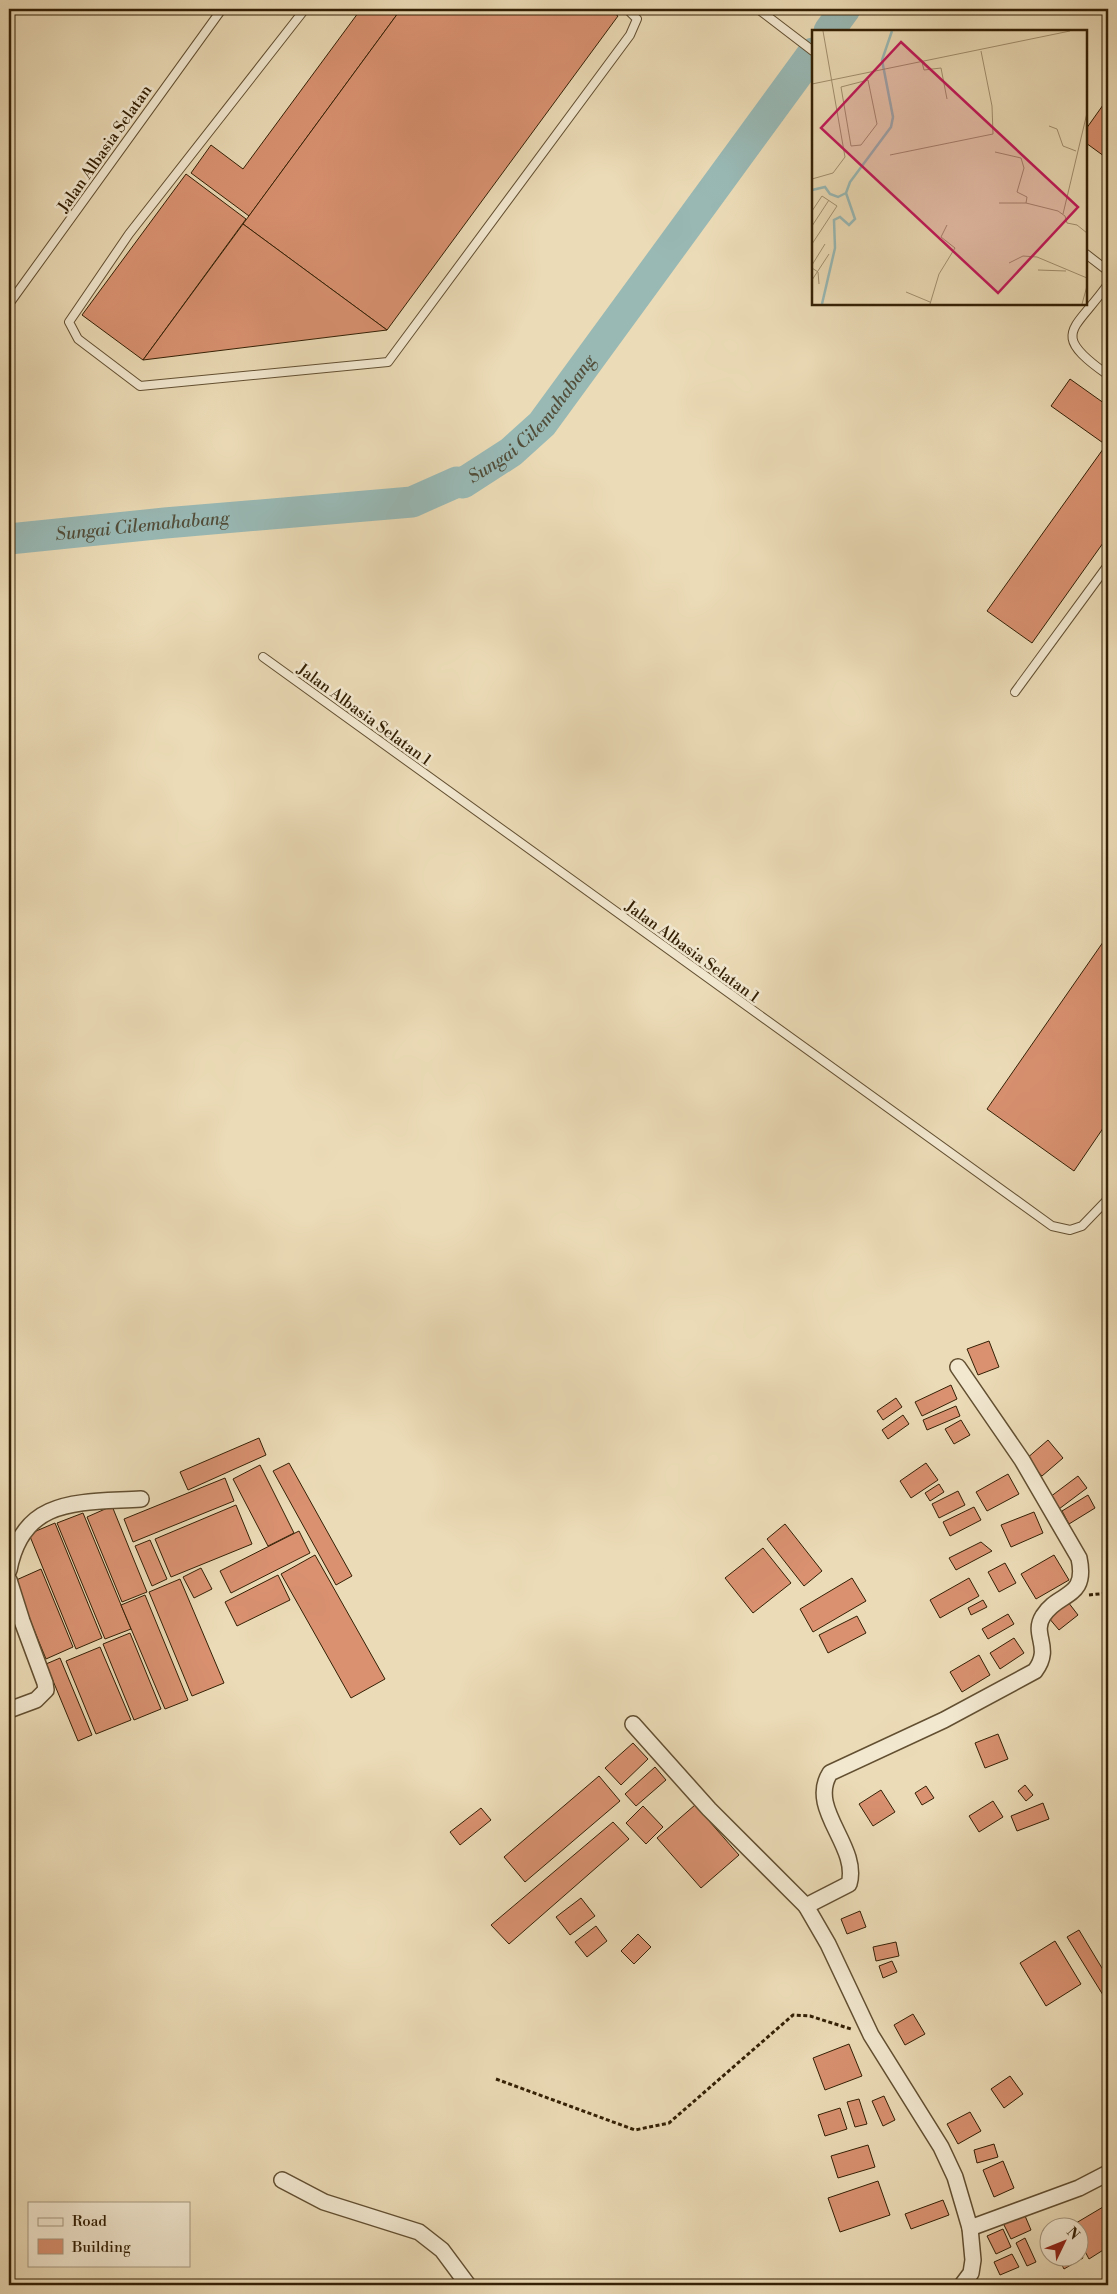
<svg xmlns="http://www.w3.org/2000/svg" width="1117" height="2294" font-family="'Libre Bodoni',serif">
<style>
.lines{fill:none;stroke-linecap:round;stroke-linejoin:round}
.river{stroke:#99b9b5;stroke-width:31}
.building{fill:#d99170;stroke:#342005}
.service-casing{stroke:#624f31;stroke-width:10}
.minor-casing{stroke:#624f31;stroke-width:18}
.path{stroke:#342005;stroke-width:3;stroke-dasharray:4 2.5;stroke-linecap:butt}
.service{stroke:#f2e8d0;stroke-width:8}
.minor{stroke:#f2e8d0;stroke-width:15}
.labels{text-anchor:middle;stroke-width:5;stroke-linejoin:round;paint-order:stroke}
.street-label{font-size:16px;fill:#342005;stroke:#f2e8d0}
.water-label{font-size:18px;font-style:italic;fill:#524e3a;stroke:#f2e8d0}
.inset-river{fill:none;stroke:#99b9b5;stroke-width:2.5}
.inset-road{fill:none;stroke:#a2906f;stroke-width:1}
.view{fill:#c2185b;fill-opacity:0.15;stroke:#c2185b;stroke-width:2.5}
.inset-edge{fill:none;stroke:#342005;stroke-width:2.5}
</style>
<rect width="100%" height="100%" fill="#ebdbb6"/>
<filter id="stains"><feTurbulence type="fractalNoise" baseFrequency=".004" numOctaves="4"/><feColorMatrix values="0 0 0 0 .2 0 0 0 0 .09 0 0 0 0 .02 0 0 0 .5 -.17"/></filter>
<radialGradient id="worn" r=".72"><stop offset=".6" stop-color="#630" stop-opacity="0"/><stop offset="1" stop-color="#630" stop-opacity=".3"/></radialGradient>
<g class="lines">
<g class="river">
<path d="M829 31 845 9"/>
<path id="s1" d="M9 539 165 523 412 502 457 482 463 483 511 452 542 424 813 53"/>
</g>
</g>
<g class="building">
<path d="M361 9H401L249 216 191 173 211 145 243 169Z"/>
<path d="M401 9H608L618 16 387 330 243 224Z"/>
<path d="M1108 98V159L1086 143V129Z"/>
<path d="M186 174 246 219 143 360 82 315Z"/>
<path d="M243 224 387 330 143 360Z"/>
<path d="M1070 379 1108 406V536L1032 643 987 611 1106 445 1051 406Z"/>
<path d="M1108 935V1121L1074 1171 987 1109Z"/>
<path d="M989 1341 999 1367 978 1375 967 1349Z"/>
<path d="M951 1385 957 1399 922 1416 915 1402Z"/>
<path d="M896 1398 902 1407 883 1420 877 1411Z"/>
<path d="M956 1406 960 1416 927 1430 923 1420Z"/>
<path d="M903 1415 909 1424 888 1439 882 1430Z"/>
<path d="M961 1420 970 1435 954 1444 945 1429Z"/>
<path d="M259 1438 266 1455 188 1490 180 1472Z"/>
<path d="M1048 1440 1063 1458 1042 1476 1026 1459Z"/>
<path d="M289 1463 352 1576 336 1585 273 1471Z"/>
<path d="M926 1463 938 1480 911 1498 900 1481Z"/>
<path d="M260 1465 294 1533 268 1546 233 1479Z"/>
<path d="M1008 1474 1019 1494 987 1511 976 1492Z"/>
<path d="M1078 1476 1087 1488 1059 1509 1050 1497Z"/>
<path d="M225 1478 234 1501 133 1542 124 1519Z"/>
<path d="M939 1484 944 1492 930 1501 925 1493Z"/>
<path d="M958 1491 965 1505 939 1518 932 1504Z"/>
<path d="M1088 1495 1095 1508 1069 1524 1062 1511Z"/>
<path d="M236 1505 252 1544 171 1577 155 1539Z"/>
<path d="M112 1506 147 1592 122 1602 87 1517Z"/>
<path d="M974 1507 981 1520 950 1536 943 1522Z"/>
<path d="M1034 1512 1043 1533 1011 1547 1001 1525Z"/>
<path d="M83 1513 131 1629 105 1639 57 1523Z"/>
<path d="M55 1523 102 1638 76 1649 29 1534Z"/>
<path d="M785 1524 822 1571 804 1586 767 1539Z"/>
<path d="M299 1531 310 1553 231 1593 220 1571Z"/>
<path d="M150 1540 167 1579 152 1586 135 1546Z"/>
<path d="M981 1542 992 1551 956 1570 949 1558Z"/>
<path d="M763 1548 791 1583 753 1613 725 1578Z"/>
<path d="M315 1555 385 1679 351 1698 281 1574Z"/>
<path d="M1054 1555 1069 1580 1036 1599 1021 1574Z"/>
<path d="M1005 1563 1016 1583 999 1592 988 1572Z"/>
<path d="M201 1568 212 1589 194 1598 183 1577Z"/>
<path d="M41 1569 73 1647 46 1659 14 1581Z"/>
<path d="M278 1575 290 1600 237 1626 225 1602Z"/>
<path d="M852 1578 866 1601 813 1632 800 1609Z"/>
<path d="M969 1578 979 1596 940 1618 930 1600Z"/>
<path d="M180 1579 224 1683 192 1696 149 1592Z"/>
<path d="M145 1595 188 1700 165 1709 121 1605Z"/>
<path d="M983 1600 987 1607 971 1615 968 1608Z"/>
<path d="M1068 1602 1078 1615 1059 1630 1048 1617Z"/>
<path d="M1008 1614 1014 1624 988 1639 982 1629Z"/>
<path d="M857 1616 866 1633 828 1653 819 1635Z"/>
<path d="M130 1633 161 1709 134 1720 103 1644Z"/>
<path d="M1014 1638 1024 1653 1000 1669 990 1653Z"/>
<path d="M100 1647 131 1720 96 1734 66 1661Z"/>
<path d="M979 1655 990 1675 962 1692 950 1672Z"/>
<path d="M60 1658 92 1735 78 1741 46 1664Z"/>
<path d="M998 1734 1008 1759 985 1768 975 1743Z"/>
<path d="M633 1743 648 1759 621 1785 605 1768Z"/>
<path d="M655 1767 666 1780 636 1806 625 1794Z"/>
<path d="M599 1776 620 1801 525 1882 504 1857Z"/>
<path d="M1025 1785 1033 1795 1026 1801 1018 1791Z"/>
<path d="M926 1786 934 1798 922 1805 915 1793Z"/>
<path d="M881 1790 895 1812 873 1826 859 1804Z"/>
<path d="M993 1801 1003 1817 979 1832 969 1816Z"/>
<path d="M1043 1803 1049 1819 1017 1831 1011 1816Z"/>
<path d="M695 1805 739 1855 701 1888 657 1838Z"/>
<path d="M643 1806 663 1827 646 1844 626 1823Z"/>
<path d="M481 1808 491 1820 460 1845 450 1832Z"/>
<path d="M613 1822 629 1839 509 1944 491 1925Z"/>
<path d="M581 1898 595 1916 570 1935 556 1917Z"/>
<path d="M860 1911 866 1927 847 1934 841 1919Z"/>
<path d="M596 1926 607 1941 587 1957 575 1942Z"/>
<path d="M1079 1930 1108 1978V1992L1103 1995 1067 1937Z"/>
<path d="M638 1934 651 1947 634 1964 621 1951Z"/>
<path d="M1055 1941 1081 1984 1046 2006 1020 1963Z"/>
<path d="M896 1942 899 1956 876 1961 873 1947Z"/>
<path d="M892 1961 897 1972 883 1978 879 1966Z"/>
<path d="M913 2014 925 2034 905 2045 894 2025Z"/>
<path d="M849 2044 862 2076 825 2090 813 2058Z"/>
<path d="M1010 2076 1023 2094 1004 2108 991 2089Z"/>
<path d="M884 2096 895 2120 883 2126 872 2101Z"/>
<path d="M859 2099 867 2124 855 2127 847 2102Z"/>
<path d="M840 2108 847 2129 825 2136 818 2115Z"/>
<path d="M970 2112 981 2131 958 2144 947 2124Z"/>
<path d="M994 2144 998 2157 977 2163 974 2150Z"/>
<path d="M868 2145 875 2167 838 2178 831 2156Z"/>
<path d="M1003 2161 1014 2188 994 2197 983 2170Z"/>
<path d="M878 2181 890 2215 840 2232 828 2198Z"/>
<path d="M943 2200 949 2215 911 2229 905 2214Z"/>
<path d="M1108 2204V2247L1089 2259 1080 2242V2226H1071Z"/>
<path d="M1023 2211 1031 2230 1011 2239 1002 2221Z"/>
<path d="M1062 2220 1066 2226H1050Z"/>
<path d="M1050 2227V2242L1043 2230Z"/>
<path d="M1003 2229 1011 2247 996 2254 987 2236Z"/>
<path d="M1025 2238 1036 2262 1027 2266 1016 2243Z"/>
<path d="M1080 2252 1083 2258 1064 2269 1057 2256H1080Z"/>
<path d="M1012 2254 1019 2267 1000 2275 994 2262Z"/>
</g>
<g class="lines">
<g class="service-casing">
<g id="service">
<path d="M305 9 129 234 69 322 78 339 140 386 388 362 630 35 637 19 627 9"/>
<path d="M758 9 813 51"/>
<path d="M1086 254 1108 271"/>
<path d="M1108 284C1075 331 1048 333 1108 375"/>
<path d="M9 304 222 9"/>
<path d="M263 657 1052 1226 1070 1230 1082 1226 1108 1199"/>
<path d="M1015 692 1108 565"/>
</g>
</g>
<g class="minor-casing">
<g id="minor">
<path d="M958 1367 1022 1460 1079 1558C1088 1600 1058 1591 1043 1616 1031 1635 1053 1647 1035 1671L944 1720 830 1773C807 1809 860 1846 849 1884L806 1906 828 1944 871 2035 941 2147 955 2177 970 2228 973 2260 971 2273 962 2285"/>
<path d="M9 1570C23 1496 80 1503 141 1499"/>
<path d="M9 1580 22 1621 45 1683 46 1690 36 1700 9 1710"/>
<path d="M633 1724 709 1809 806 1906"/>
<path d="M282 2180 324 2202 419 2232 442 2250 468 2285"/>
<path d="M970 2228 1079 2188 1108 2173"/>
</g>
</g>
<g class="path">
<path d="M1089 1595 1108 1593"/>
<path d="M496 2079 635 2130 669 2123 793 2015 810 2016 851 2029"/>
</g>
<use href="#service" class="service"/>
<use href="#minor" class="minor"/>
</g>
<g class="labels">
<g class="street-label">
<text transform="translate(104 148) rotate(-55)" y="6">Jalan Albasia Selatan</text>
<text transform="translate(365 714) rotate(36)" y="6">Jalan Albasia Selatan 1</text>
<text transform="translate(693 951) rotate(36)" y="6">Jalan Albasia Selatan 1</text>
</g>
<g class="water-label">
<text dy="6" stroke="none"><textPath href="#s1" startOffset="555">Sungai Cilemahabang</textPath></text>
<text dy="6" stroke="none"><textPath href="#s1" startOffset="134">Sungai Cilemahabang</textPath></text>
</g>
</g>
<g transform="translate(812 30)">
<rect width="275" height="275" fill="#ebdbb6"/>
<path class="inset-river" d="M0 160 13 157 18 164 26 167 34 163M34 163 38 152 79 97 81 87 70 30 80 1M10 274 23 218 22 190 28 187 37 195 43 189 34 163"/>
<path class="inset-road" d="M110 32 112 40 129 38 135 69M56 50 65 94 49 115 39 116 29 57ZM0 54 258 1M237 96 245 99 251 116 264 121M183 122 209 128 212 138 205 162 215 167 214 173 246 181 253 186 255 193 265 195 275 203M78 125 181 104 180 76 169 21M0 149 21 143 33 127 11 1M187 173H214M0 181 10 166 25 176 0 214M251 184 275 83M0 196 17 170M197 233 211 226 225 227 275 248M0 235 13 214M0 238 6 242 7 254M226 240 254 241M0 250 17 224M94 262 118 272M118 274 127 244 143 218 129 207 135 195M270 274 275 256"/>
<path class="view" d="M89 12 266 177 186 263 9 98Z"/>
<rect width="275" height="275" class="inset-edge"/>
</g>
<rect width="1117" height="2294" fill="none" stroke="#ebdbb6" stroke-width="30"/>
<rect x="10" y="10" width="1097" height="2274" fill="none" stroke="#342005" stroke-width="2.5"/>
<rect x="15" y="15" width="1087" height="2264" fill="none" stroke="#342005"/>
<rect x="28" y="2202" width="162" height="65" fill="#f2e8d0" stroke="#a6987f"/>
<rect x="38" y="2218" width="25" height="8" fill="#f2e8d0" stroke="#a6987f"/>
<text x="72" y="2226" font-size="15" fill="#342005">Road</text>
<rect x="38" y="2239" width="25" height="15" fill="#d99170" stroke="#a6987f"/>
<text x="72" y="2252" font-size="15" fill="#342005">Building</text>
<g transform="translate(1064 2242) rotate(47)"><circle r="24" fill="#f2e8d0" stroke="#a6987f"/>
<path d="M0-4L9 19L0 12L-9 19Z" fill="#8f2418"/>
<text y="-8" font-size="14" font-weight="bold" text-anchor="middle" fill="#342005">N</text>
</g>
<rect width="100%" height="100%" filter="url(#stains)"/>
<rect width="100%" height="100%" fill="url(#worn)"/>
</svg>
